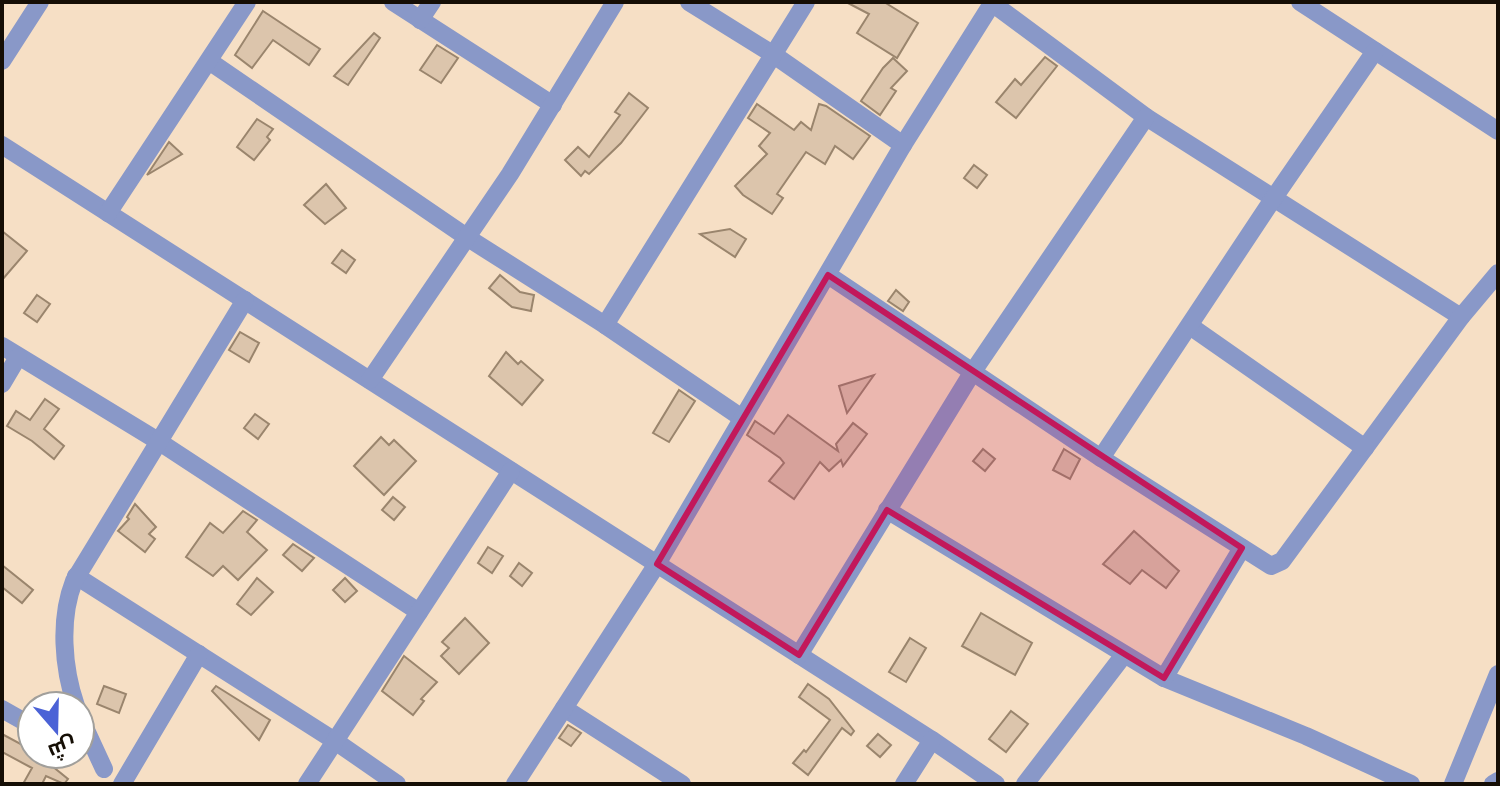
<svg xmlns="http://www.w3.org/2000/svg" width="1500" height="786" font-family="Signika,Cairo,sans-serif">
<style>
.building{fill:#dcc5ac;stroke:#9a856d;stroke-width:2}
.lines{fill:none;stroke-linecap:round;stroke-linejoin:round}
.street{stroke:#8998c8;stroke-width:18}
.marked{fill:#c2185b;fill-opacity:0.2;stroke:#c2185b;stroke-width:6;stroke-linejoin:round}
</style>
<rect width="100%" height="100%" fill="#f6dfc5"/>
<g class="building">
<path d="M846 2H884L918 23 897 58 857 33 869 14Z"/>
<path d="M263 11 320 49 309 65 273 40 252 68 235 55Z"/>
<path d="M374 33 380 38 348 85 334 76Z"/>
<path d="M437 45 458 58 441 83 420 70Z"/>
<path d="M1045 57 1057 66 1016 118 996 102 1015 79 1021 85Z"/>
<path d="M893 58 907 71 891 88 896 91 880 115 861 101 883 68Z"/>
<path d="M629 93 648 108 621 143 589 174 585 171 581 176 565 160 578 147 589 157 620 115 615 112Z"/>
<path d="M757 104 794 130 801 122 811 130 819 104 826 106 870 136 853 159 835 146 825 164 806 152 777 194 783 198 772 214 743 195 735 186 767 154 759 146 770 133 748 118Z"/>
<path d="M257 119 273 129 267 137 270 140 254 160 237 147Z"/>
<path d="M169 142 182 154 147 175Z"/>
<path d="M974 165 987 175 977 188 964 178Z"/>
<path d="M326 184 346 208 325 224 304 205Z"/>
<path d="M730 229 746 239 735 257 700 234Z"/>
<path d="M2 231 27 251 2 280Z"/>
<path d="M342 250 355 260 346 273 332 263Z"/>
<path d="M500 275 520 292 534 295 531 311 512 307 489 288Z"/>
<path d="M896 290 909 302 903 311 888 301Z"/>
<path d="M37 295 50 304 37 322 24 313Z"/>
<path d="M240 332 259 343 249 362 229 350Z"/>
<path d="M506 352 518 364 521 361 543 380 522 405 489 376Z"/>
<path d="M874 375 847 413 839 386Z"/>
<path d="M679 390 695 401 669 442 653 433Z"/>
<path d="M45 399 59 409 44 429 64 446 54 459 32 441 7 426 16 411 30 420Z"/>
<path d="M255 414 269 424 258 439 244 428Z"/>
<path d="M788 415 838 451 836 444 853 423 867 434 843 466 841 460 829 471 820 462 794 499 769 481 784 463 780 458 747 435 755 421 774 434Z"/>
<path d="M381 437 389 445 394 440 416 461 384 495 354 466Z"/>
<path d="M983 449 995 459 985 471 973 461Z"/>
<path d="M1064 449 1080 459 1070 479 1053 470Z"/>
<path d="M393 497 405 507 394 520 382 510Z"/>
<path d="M135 504 156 527 149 534 155 539 145 552 118 531 129 519 127 517Z"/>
<path d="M243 511 257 520 247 532 267 550 238 580 223 566 213 576 186 557 210 523 223 533Z"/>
<path d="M1134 531 1179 571 1166 588 1142 570 1130 584 1103 564Z"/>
<path d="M293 544 314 558 302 571 283 555Z"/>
<path d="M488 547 503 556 492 573 478 563Z"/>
<path d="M519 563 532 573 522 586 510 576Z"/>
<path d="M2 565 33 590 22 603 2 587Z"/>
<path d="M257 578 273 592 251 615 237 604Z"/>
<path d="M345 578 357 591 345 602 333 590Z"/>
<path d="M981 613 1032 643 1015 675 962 646Z"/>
<path d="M465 618 489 643 459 674 441 656 449 648 442 642Z"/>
<path d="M910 638 926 648 906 682 889 672Z"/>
<path d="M404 656 437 682 421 699 424 701 413 715 382 691Z"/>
<path d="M808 684 829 699 854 731 851 735 842 728 808 775 793 763 804 750 806 752 830 720 799 697Z"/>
<path d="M104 686 126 694 119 713 97 704Z"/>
<path d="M216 686 270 720 259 740 212 691Z"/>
<path d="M1011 711 1028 724 1006 752 989 739Z"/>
<path d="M568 725 581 733 571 746 559 738Z"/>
<path d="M2 734 26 747 28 744 32 748V754H59L52 766 68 779 64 784 46 776 42 784H23L32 768 2 752Z"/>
<path d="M878 734 891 745 880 757 867 746Z"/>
</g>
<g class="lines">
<g class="street">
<path d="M393 2 553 105"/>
<path d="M689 2 774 55 903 145"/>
<path d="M1300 2 1498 131"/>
<path d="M992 3 1146 117 1461 317"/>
<path d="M420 20 432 2"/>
<path d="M2 61 40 2"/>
<path d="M209 61 468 238 605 325 742 418"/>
<path d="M2 145 932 740 996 784"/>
<path d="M108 213 247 2"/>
<path d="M828 275 1101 458 1271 566 1282 561 1461 317 1498 273"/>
<path d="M605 325 806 2"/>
<path d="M1190 326 1365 448"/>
<path d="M2 346 158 441 419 612"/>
<path d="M370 380 510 174 615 2"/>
<path d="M2 384 18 357"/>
<path d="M1101 458 1273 199 1375 51"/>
<path d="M887 510 1164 678 1306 736 1411 784"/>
<path d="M76 576 335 741 397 784"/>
<path d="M799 655 972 373 1146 117"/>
<path d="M1164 678 1242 548"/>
<path d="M76 706C63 668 59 619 74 581L245 300"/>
<path d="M564 708 682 784"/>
<path d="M2 709 32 726"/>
<path d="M80 717 104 769"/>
<path d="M122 784 199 654"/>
<path d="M307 784 511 471"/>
<path d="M515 784 657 564 903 145 993 2"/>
<path d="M904 784 932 740"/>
<path d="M1025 784 1123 656"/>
<path d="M1453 784 1498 674"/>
<path d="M1493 784 1498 781"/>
</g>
</g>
<path class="marked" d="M828 275 1242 548 1164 678 887 510 799 655 657 564Z"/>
<rect width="1500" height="786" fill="none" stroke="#150e05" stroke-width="8"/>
<g transform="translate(56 730) rotate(160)"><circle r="38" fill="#ffffff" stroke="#a19f9b" stroke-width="2"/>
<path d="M0-6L14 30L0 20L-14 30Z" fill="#4b62d6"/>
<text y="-12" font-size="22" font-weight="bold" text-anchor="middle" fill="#150e05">ش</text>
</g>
</svg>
